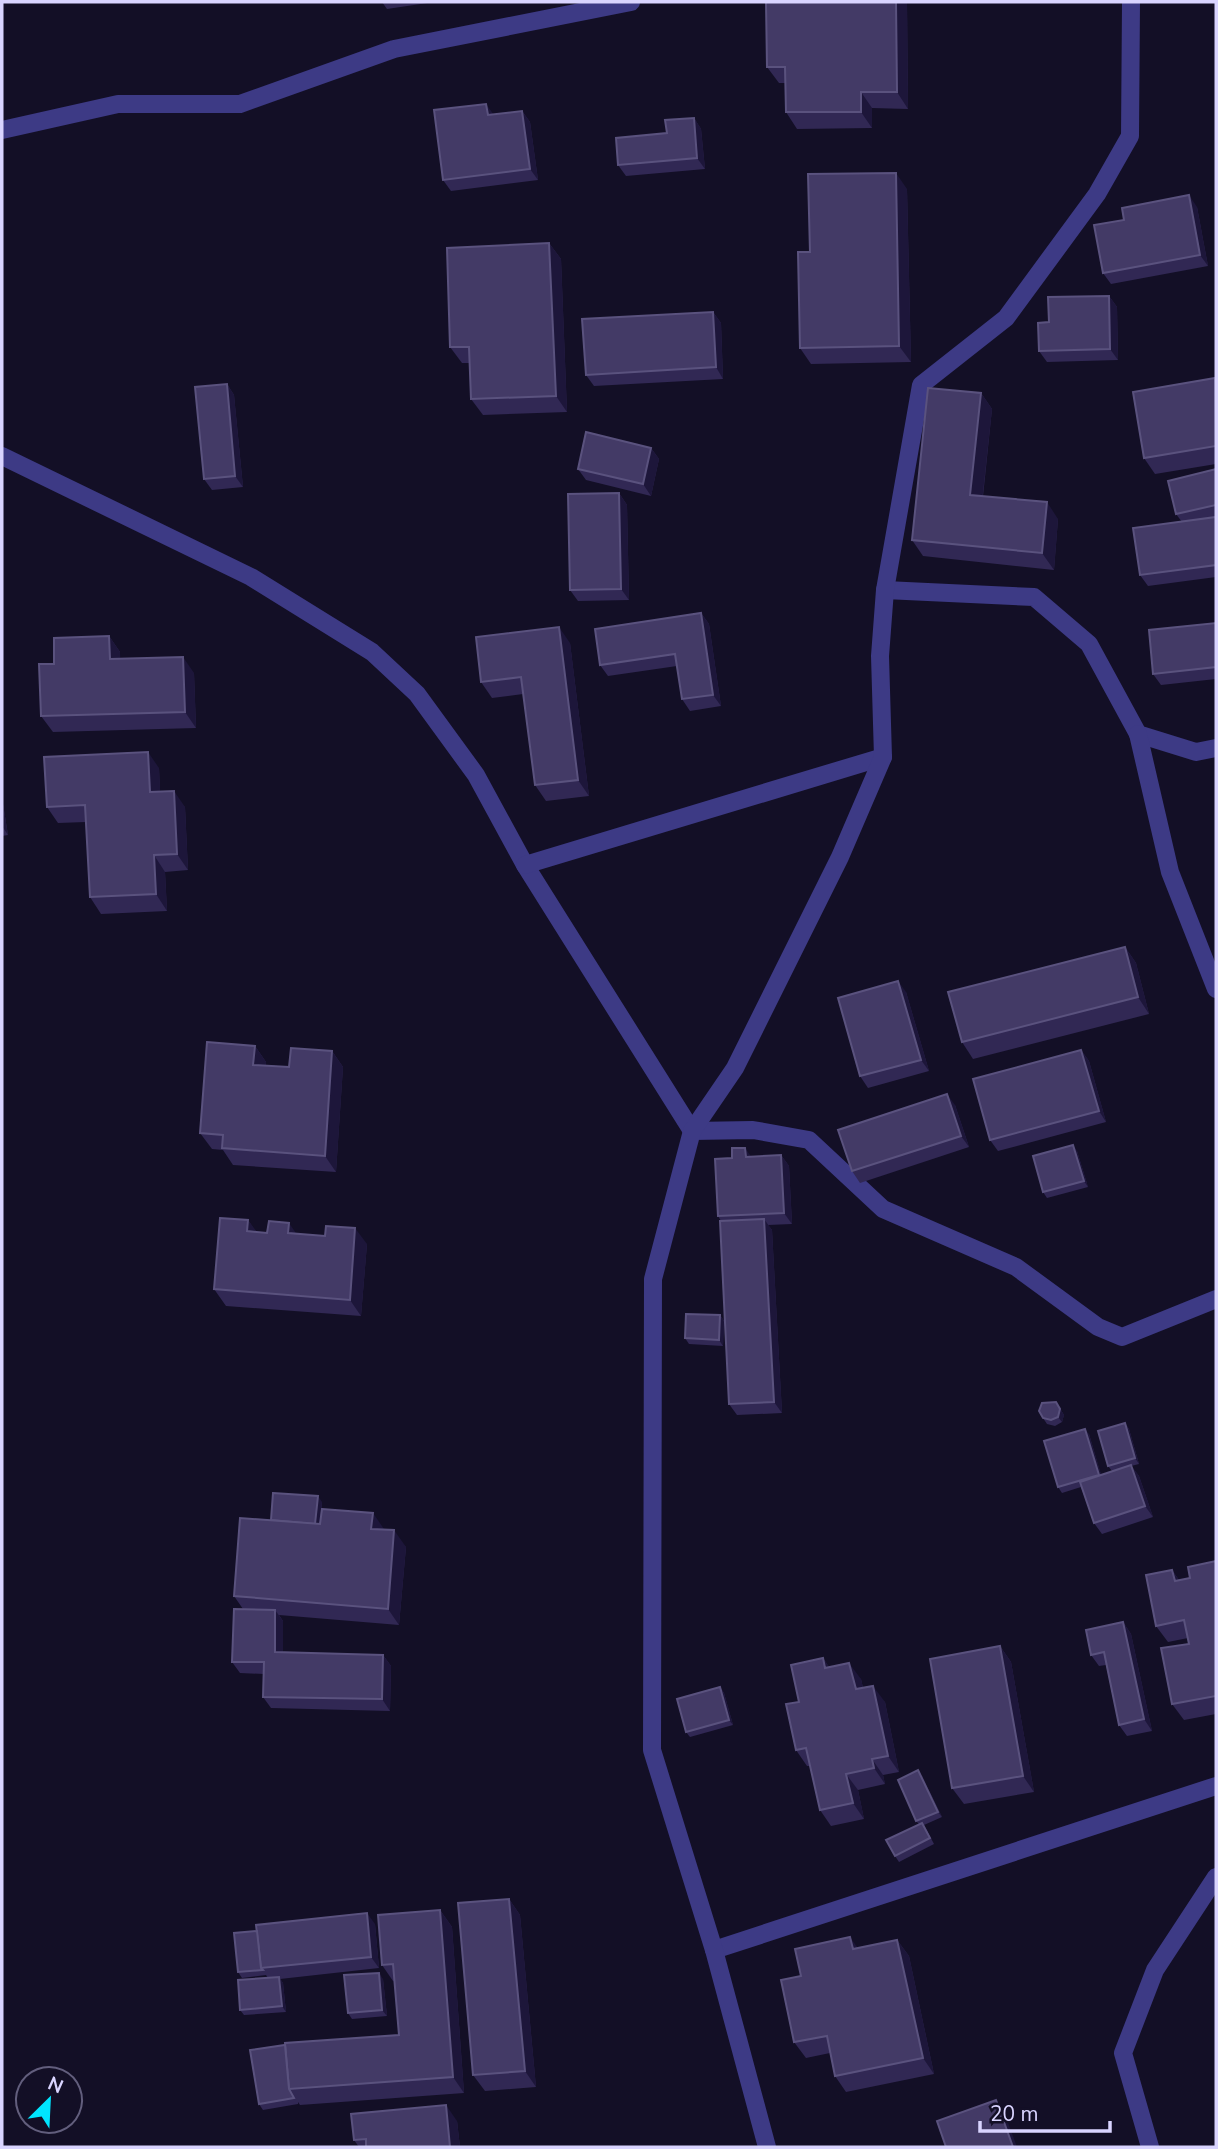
<svg xmlns="http://www.w3.org/2000/svg" width="1218" height="2149" font-family="'Nunito Sans',sans-serif">
<style>
.lines{fill:none;stroke-linecap:round;stroke-linejoin:round}
.minor{stroke:#3d3a85;stroke-width:18}
.wall{fill:#312854}
.shaded-wall{fill:#1d163a}
.building{fill:#433a66;stroke:#5a527e;stroke-width:2}
</style>
<rect width="100%" height="100%" fill="#130f26"/>
<g class="lines">
<g class="minor">
<path d="M2 130 118 104H240L394 49 631 2"/>
<path d="M2 456 251 577 372 652 417 694 476 775 525 865 692 1131 753 1130 809 1140 883 1209 1016 1267 1098 1327 1122 1337 1216 1299"/>
<path d="M885 590 1034 597 1089 644 1138 734 1196 752 1216 748"/>
<path d="M1138 734 1170 872 1216 989"/>
<path d="M525 865 883 757"/>
<path d="M714 1950 1216 1786"/>
<path d="M767 2147 714 1950 652 1750 653 1279 692 1131 735 1068 840 857 883 757 880 656 885 590 921 385 1006 318 1097 194 1130 136 1131 2"/>
<path d="M1150 2147 1123 2053 1155 1970 1216 1877"/>
</g>
</g>
<g class="wall">
<path d="M382 2H434L387 9Z"/>
<path d="M907 2 908 109 872 108V128L797 129 786 112 785 83H779L767 67Z"/>
<path d="M522 111 530 122 538 180 451 191 443 180Z"/>
<path d="M694 118 701 129 705 169 626 176 618 165Z"/>
<path d="M907 189 911 362 811 364 800 348 810 252Z"/>
<path d="M1197 207 1208 266 1111 284 1103 273Z"/>
<path d="M549 243 561 259 567 412 483 415 471 399 470 363H462L450 347Z"/>
<path d="M1109 296 1117 307 1118 360 1047 362 1039 351 1049 322Z"/>
<path d="M713 312 721 323 723 379 594 386 586 375Z"/>
<path d="M1216 379V464L1155 474 1144 458Z"/>
<path d="M227 384 234 395 243 487 212 490 204 479Z"/>
<path d="M981 393 992 409 983 496 1058 519 1054 570 923 556 912 540Z"/>
<path d="M651 448 659 459 651 496 586 480 578 469Z"/>
<path d="M1216 469V577L1148 586 1140 575 1182 522 1176 514Z"/>
<path d="M619 493 627 505 629 600 578 601 570 590Z"/>
<path d="M701 613 709 624 721 706 690 711 682 699 677 666 608 676 600 665Z"/>
<path d="M1216 623V679L1161 685 1153 674Z"/>
<path d="M109 636 120 652V659L194 673 196 728 53 732 41 716 54 664Z"/>
<path d="M570 643 589 796 546 801 535 785 523 694 492 698 481 682Z"/>
<path d="M159 768 160 792 185 807 188 870 165 872 167 911 101 914 90 897 86 822 58 823 47 807Z"/>
<path d="M2 798 8 835 2 836Z"/>
<path d="M1125 947 1136 963 1149 1014 973 1059 962 1042Z"/>
<path d="M906 992 929 1071 868 1088 860 1076Z"/>
<path d="M255 1046 266 1062V1065L289 1067 332 1051 343 1067 336 1172 233 1165 223 1150 212 1149 200 1133Z"/>
<path d="M1081 1050 1089 1061 1106 1122 998 1151 990 1140Z"/>
<path d="M955 1105 969 1147 860 1183 852 1171Z"/>
<path d="M1077 1151 1088 1187 1047 1198 1043 1192Z"/>
<path d="M781 1155 789 1166 792 1224 768 1225 772 1230 782 1413 737 1415 729 1404 721 1221 718 1216 751 1157Z"/>
<path d="M248 1220 256 1232 297 1234 367 1244 361 1316 226 1306 214 1289Z"/>
<path d="M720 1315 724 1321 723 1346 689 1344 685 1338Z"/>
<path d="M1056 1402 1064 1415 1062 1422 1055 1426 1047 1424 1043 1418Z"/>
<path d="M1125 1423 1129 1429 1139 1464 1131 1466 1139 1476 1153 1517 1102 1534 1094 1523 1081 1487 1062 1493 1058 1487 1089 1434 1101 1475 1112 1471 1108 1466Z"/>
<path d="M322 1502 320 1524 384 1530 406 1547 399 1625 279 1615 283 1621V1652L383 1655 391 1666 390 1711 271 1708 263 1697 264 1674 240 1673 232 1662 243 1609 234 1596 271 1520Z"/>
<path d="M1216 1561V1714L1184 1720 1172 1704 1189 1644 1188 1638 1168 1642 1156 1626 1172 1570 1179 1580 1190 1578Z"/>
<path d="M1123 1622 1131 1634 1152 1731 1127 1736 1119 1725 1106 1665 1099 1666 1091 1655Z"/>
<path d="M1000 1646 1011 1662 1034 1792 964 1804 952 1788Z"/>
<path d="M823 1658 829 1667 861 1679 863 1688 885 1702 899 1772 883 1775 885 1784 858 1790 864 1819 831 1826 820 1810 810 1766H807L796 1750 799 1702Z"/>
<path d="M720 1687 724 1693 733 1725 690 1737 686 1732Z"/>
<path d="M922 1776 942 1817 924 1825 934 1844 899 1862 895 1856 919 1824 916 1821Z"/>
<path d="M509 1899 520 1915 536 2087 485 2091 473 2075Z"/>
<path d="M440 1910 452 1927 464 2093 300 2105 298 2102V2104L263 2110 259 2104 399 2035 395 1981H393L382 1965Z"/>
<path d="M375 1924 379 1968 280 1979 283 1983 286 2012 244 2015 240 2010 268 1978 266 1975 242 1978 238 1972Z"/>
<path d="M897 1940 909 1956 934 2074 846 2092 835 2076 830 2053 806 2058 794 2042 801 1976 858 1948Z"/>
<path d="M383 1979 387 2016 352 2019 348 2013Z"/>
<path d="M457 2121 460 2147H359L354 2140Z"/>
</g>
<g class="shaded-wall">
<path d="M896 2H907L908 109 897 92Z"/>
<path d="M861 92 872 108V128L861 112Z"/>
<path d="M486 104 494 115H488Z"/>
<path d="M522 111 530 122 538 180 530 169Z"/>
<path d="M694 118 701 129 705 169 697 158Z"/>
<path d="M896 173 907 189 911 362 899 346Z"/>
<path d="M1189 195 1197 207 1208 266 1200 255Z"/>
<path d="M549 243 561 259 567 412 556 396Z"/>
<path d="M1109 296 1117 307 1118 360 1110 349Z"/>
<path d="M713 312 721 323 723 379 716 367Z"/>
<path d="M227 384 234 395 243 487 235 476Z"/>
<path d="M981 393 992 409 981 511 970 495Z"/>
<path d="M651 448 659 459 651 496 643 484Z"/>
<path d="M619 493 627 505 629 600 621 589Z"/>
<path d="M1047 502 1058 519 1054 570 1042 553Z"/>
<path d="M701 613 709 624 721 706 713 695Z"/>
<path d="M559 627 570 643 589 796 578 780Z"/>
<path d="M109 636 120 652 121 676 110 659Z"/>
<path d="M183 657 194 673 196 728 185 712Z"/>
<path d="M148 752 159 768 161 808 150 792Z"/>
<path d="M174 791 185 807 188 870 177 854Z"/>
<path d="M2 798 8 835 2 826Z"/>
<path d="M154 855 165 872 167 911 156 894Z"/>
<path d="M1125 947 1136 963 1149 1014 1138 997Z"/>
<path d="M898 981 906 992 929 1071 921 1060Z"/>
<path d="M255 1046 266 1062 265 1081 253 1065Z"/>
<path d="M1081 1050 1089 1061 1106 1122 1099 1111Z"/>
<path d="M332 1051 343 1067 336 1172 325 1156Z"/>
<path d="M947 1094 955 1105 969 1147 961 1136Z"/>
<path d="M1073 1145 1077 1151 1088 1187 1084 1181Z"/>
<path d="M745 1148 753 1159 746 1157Z"/>
<path d="M781 1155 789 1166 792 1224 784 1213Z"/>
<path d="M764 1219 772 1230 782 1413 774 1402Z"/>
<path d="M248 1220 260 1236 247 1231Z"/>
<path d="M289 1223 300 1239 288 1233Z"/>
<path d="M355 1228 367 1244 361 1316 350 1300Z"/>
<path d="M720 1315 724 1321 723 1346 719 1340Z"/>
<path d="M1056 1402 1064 1415 1062 1422 1058 1417Z"/>
<path d="M1125 1423 1129 1429 1139 1464 1135 1458Z"/>
<path d="M1085 1429 1089 1434 1103 1481 1099 1475Z"/>
<path d="M1131 1465 1139 1476 1153 1517 1145 1506Z"/>
<path d="M318 1496 322 1502 319 1531 315 1525Z"/>
<path d="M373 1513 384 1529H371Z"/>
<path d="M394 1530 406 1547 399 1625 388 1609Z"/>
<path d="M1172 1570 1183 1586 1175 1581Z"/>
<path d="M275 1610 283 1621V1663L275 1652Z"/>
<path d="M1123 1622 1131 1634 1152 1731 1144 1719Z"/>
<path d="M1000 1646 1011 1662 1034 1792 1023 1776Z"/>
<path d="M383 1655 391 1666 390 1711 382 1699Z"/>
<path d="M823 1658 834 1674 825 1668Z"/>
<path d="M849 1663 861 1679 867 1705 856 1689Z"/>
<path d="M873 1686 885 1702 899 1772 888 1756Z"/>
<path d="M720 1687 724 1693 733 1725 729 1720Z"/>
<path d="M872 1759 883 1775 885 1784 874 1768Z"/>
<path d="M918 1770 922 1776 942 1817 938 1812Z"/>
<path d="M846 1774 858 1790 864 1819 853 1803Z"/>
<path d="M509 1899 520 1915 536 2087 525 2071Z"/>
<path d="M440 1910 452 1927 464 2093 453 2077Z"/>
<path d="M367 1913 375 1924 379 1968 371 1957Z"/>
<path d="M850 1937 862 1954 853 1949Z"/>
<path d="M897 1940 909 1956 934 2074 923 2058Z"/>
<path d="M379 1973 383 1979 387 2016 382 2010Z"/>
<path d="M279 1977 283 1983 286 2012 282 2006Z"/>
<path d="M996 2100 1004 2112 1017 2147H1013Z"/>
<path d="M446 2105 457 2121 460 2147H450Z"/>
</g>
<g class="building">
<path d="M766 2H896L897 92H861V112H786L785 67H767Z"/>
<path d="M486 104 488 115 522 111 530 169 443 180 434 110Z"/>
<path d="M694 118 697 158 618 165 616 138 667 133 665 120Z"/>
<path d="M896 173 899 346 800 348 798 252H810L808 174Z"/>
<path d="M1189 195 1200 255 1103 273 1094 225 1124 220 1122 208Z"/>
<path d="M549 243 556 396 471 399 469 347H450L447 248Z"/>
<path d="M1109 296 1110 349 1039 351 1038 323 1049 322 1048 297Z"/>
<path d="M713 312 716 367 586 375 582 319Z"/>
<path d="M1215 378 1216 446 1144 458 1133 392Z"/>
<path d="M227 384 235 476 204 479 195 387Z"/>
<path d="M928 388 981 393 970 495 1047 502 1042 553 912 540Z"/>
<path d="M586 432 651 448 643 484 578 469Z"/>
<path d="M1216 469V505L1176 514 1168 481Z"/>
<path d="M619 493 621 589 570 590 568 494Z"/>
<path d="M1216 517V565L1140 575 1133 528Z"/>
<path d="M701 613 713 695 682 699 675 654 600 665 595 629Z"/>
<path d="M1216 623V667L1153 674 1149 630Z"/>
<path d="M559 627 578 780 535 785 521 677 481 682 476 637Z"/>
<path d="M109 636 110 659 183 657 185 712 41 716 39 664H54V638Z"/>
<path d="M148 752 150 792 174 791 177 854 154 855 156 894 90 897 85 805 47 807 44 757Z"/>
<path d="M1125 947 1138 997 962 1042 948 992Z"/>
<path d="M898 981 921 1060 860 1076 838 998Z"/>
<path d="M207 1042 255 1046 253 1065 289 1067 291 1048 332 1051 325 1156 222 1148 223 1135 200 1133Z"/>
<path d="M1081 1050 1099 1111 990 1140 973 1079Z"/>
<path d="M947 1094 961 1136 852 1171 838 1130Z"/>
<path d="M1073 1145 1084 1181 1043 1192 1033 1156Z"/>
<path d="M732 1148H745L746 1157 781 1155 784 1213 718 1216 715 1159 732 1158Z"/>
<path d="M220 1218 248 1220 247 1231 267 1233 269 1221 289 1223 288 1233 325 1236 326 1226 355 1228 350 1300 214 1289Z"/>
<path d="M764 1219 774 1402 729 1404 720 1221Z"/>
<path d="M686 1314 720 1315 719 1340 685 1338Z"/>
<path d="M1056 1402 1060 1409 1058 1417 1051 1420 1043 1418 1039 1411 1042 1403Z"/>
<path d="M1125 1423 1135 1458 1108 1466 1098 1431Z"/>
<path d="M1085 1429 1099 1475 1058 1487 1044 1441Z"/>
<path d="M1131 1465 1145 1506 1094 1523 1080 1482Z"/>
<path d="M273 1493 318 1496 315 1524 271 1520Z"/>
<path d="M322 1509 373 1513 371 1529 394 1530 388 1609 234 1596 240 1518 320 1524Z"/>
<path d="M1216 1561V1696L1172 1704 1161 1648 1189 1644 1184 1620 1156 1626 1146 1575 1172 1570 1175 1581 1190 1578 1188 1567Z"/>
<path d="M234 1609 275 1610V1652L383 1655 382 1699 263 1697 264 1662H232Z"/>
<path d="M1123 1622 1144 1719 1119 1725 1104 1652 1091 1655 1086 1630Z"/>
<path d="M1000 1646 1023 1776 952 1788 930 1659Z"/>
<path d="M823 1658 825 1668 849 1663 856 1689 873 1686 888 1756 872 1759 874 1768 846 1774 853 1803 820 1810 806 1748 796 1750 786 1704 799 1702 791 1665Z"/>
<path d="M720 1687 729 1720 686 1732 677 1699Z"/>
<path d="M918 1770 938 1812 916 1821 898 1780Z"/>
<path d="M922 1823 930 1838 895 1856 886 1840Z"/>
<path d="M509 1899 525 2071 473 2075 458 1903Z"/>
<path d="M440 1910 453 2077 289 2089 285 2043 399 2035 393 1964 382 1965 378 1915Z"/>
<path d="M367 1913 371 1957 261 1968 256 1925Z"/>
<path d="M257 1931 261 1968 263 1970 238 1972 234 1933Z"/>
<path d="M850 1937 853 1949 897 1940 923 2058 835 2076 827 2036 794 2042 781 1980 801 1976 795 1949Z"/>
<path d="M379 1973 382 2010 348 2013 344 1975Z"/>
<path d="M279 1977 282 2006 240 2010 238 1980Z"/>
<path d="M285 2045 289 2089 294 2098 259 2104 250 2050Z"/>
<path d="M996 2100 1013 2147H946L937 2121Z"/>
<path d="M446 2105 450 2147H366V2139L354 2140 351 2114Z"/>
</g>
<rect width="1218" height="2149" fill="none" stroke="#d9d4ff" stroke-width="7"/>
<g transform="translate(49 2100) rotate(24)"><circle r="33" fill="#130f26" stroke="#625e7d" stroke-width="2"/>
<path d="M0-5L12 26L0 18L-12 26Z" fill="#00e5ff"/>
<text y="-10" font-size="19" font-weight="bold" text-anchor="middle" fill="#d9d4ff">N</text>
</g>
<path d="M980 2121v10h130v-10" fill="none" stroke="#d9d4ff" stroke-width="3.5"/>
<text x="990" y="2121" font-size="21" fill="#d9d4ff" stroke="#130f26" stroke-width="5" paint-order="stroke">20 m</text>
</svg>
